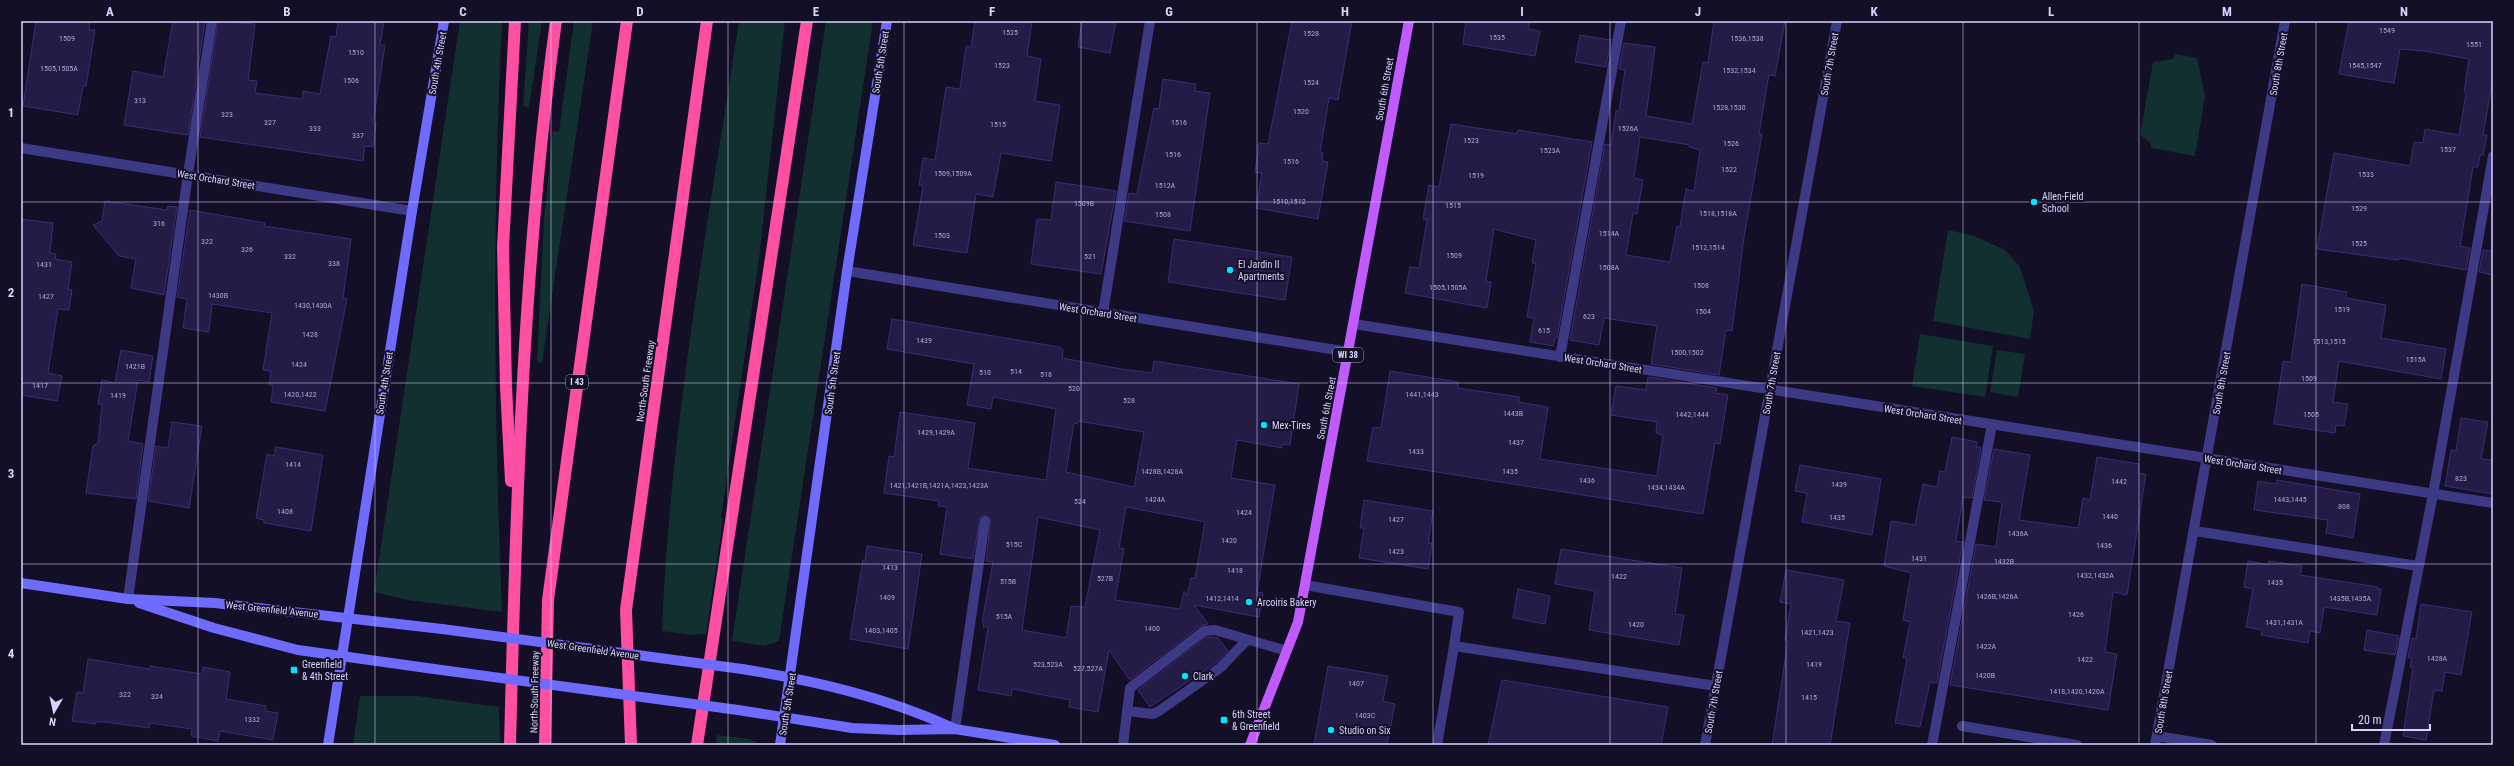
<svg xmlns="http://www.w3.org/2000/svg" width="2514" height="766" font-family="'Roboto Condensed',sans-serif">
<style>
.green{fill:#12302f}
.building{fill:#241b47;stroke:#3b2d73;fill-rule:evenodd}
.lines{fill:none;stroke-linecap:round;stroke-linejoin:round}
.lane{stroke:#3d3a85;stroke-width:10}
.street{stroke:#3d3a85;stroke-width:10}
.secondary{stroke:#6f6bff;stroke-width:10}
.primary{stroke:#c25bff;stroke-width:10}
.highway{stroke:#ff4fa3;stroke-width:12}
.secondary-bridge{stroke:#6f6bff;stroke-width:10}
.grid{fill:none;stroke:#d9d4ff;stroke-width:1;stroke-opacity:0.55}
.poi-dot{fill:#00e5ff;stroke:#130f26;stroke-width:1.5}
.labels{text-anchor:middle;stroke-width:4;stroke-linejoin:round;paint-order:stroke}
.number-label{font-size:8px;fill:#aca6d1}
.shield{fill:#130f26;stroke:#9e99be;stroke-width:1}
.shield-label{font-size:9px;font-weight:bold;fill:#d9d4ff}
.street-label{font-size:10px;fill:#d9d4ff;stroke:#130f26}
.poi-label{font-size:10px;fill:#d9d4ff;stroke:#130f26;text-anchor:start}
.neatline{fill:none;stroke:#d9d4ff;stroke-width:1.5}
.grid-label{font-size:13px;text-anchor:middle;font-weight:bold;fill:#d9d4ff}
</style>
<rect width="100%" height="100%" fill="#130f26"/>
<g class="green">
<path d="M460 21H502C492 217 494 415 502 612L408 600 374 592Z"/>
<path d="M529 21H542L529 108 523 106Z"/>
<path d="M574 21H593L542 363 537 362 544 219 553 131 559 132Z"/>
<path d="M739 21H785L759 259 721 517 723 520 706 634 692 635 662 631C670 426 708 224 739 21Z"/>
<path d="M826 21H873L779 641 765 646 732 641Z"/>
<path d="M2175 54 2197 58 2205 96 2195 156 2151 148V143L2140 135 2153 62 2173 59Z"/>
<path d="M1948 230 1974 236 2005 250 2020 267 2034 311 2030 339 1933 321Z"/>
<path d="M1920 334 1993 346 1985 397 1912 386Z"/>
<path d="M1997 350 2025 354 2018 397 1990 392Z"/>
<path d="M360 696H418L499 707 500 745H353Z"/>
<path d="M717 735 749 739 762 745H716Z"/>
</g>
<g class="building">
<path d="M36 21H90L89 30H95L86 86H83L78 115 23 106Z"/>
<path d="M173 21H205L188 135 124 125 133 71 163 77Z"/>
<path d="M218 21 255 24 248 80 257 81 255 93 302 99 303 91 320 94 331 36 336 37 338 21H384L380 45H385L373 123H376L373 147 365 146 363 161 200 137Z"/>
<path d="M975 21H1032L1027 56 1041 59 1035 101 1060 105 1051 161 1001 153 993 197 976 194 967 253 913 245 923 186 919 185 923 158 935 160 946 87 960 89 966 46 971 47Z"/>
<path d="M1082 21H1116L1110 53 1078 47Z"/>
<path d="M1292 21H1352L1338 100 1329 98 1320 152 1323 153 1322 161 1328 162 1318 219 1256 208 1262 173 1255 172 1259 143 1268 144Z"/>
<path d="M1466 21H1530L1528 29 1540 31 1535 56 1463 44Z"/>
<path d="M1714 21H1785L1775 76 1769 75 1766 91 1759 134H1762L1744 237 1732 331 1726 330 1719 375 1651 364 1657 326 1604 318 1599 345 1570 340 1605 144 1611 145 1616 111H1619L1625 70 1619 69 1624 43 1655 47 1646 116 1692 124 1703 62 1708 63ZM1640 137 1690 145 1689 147 1700 150 1694 191 1686 189 1680 227 1677 226 1670 262 1626 255 1633 213 1637 214 1643 180 1634 178Z"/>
<path d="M2349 21H2493V77L2483 135H2487L2483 155H2480L2478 167H2473L2460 246 2470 248 2466 270 2399 258 2398 260 2317 249 2334 153 2410 166 2414 142 2423 143 2425 129 2459 135 2466 93 2464 92 2469 59 2424 51 2400 49 2394 83 2339 74Z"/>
<path d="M1580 35 1611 40 1606 67 1575 62Z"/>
<path d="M1163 79 1196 84 1195 91 1210 93 1190 231 1124 221 1129 193 1137 194 1154 108 1159 109Z"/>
<path d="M1451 124 1517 134 1518 130 1592 142 1557 338H1555L1553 346 1530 342 1534 318 1527 317 1536 264 1532 263 1536 240 1494 229 1486 281 1491 282 1487 308 1405 293 1410 267 1419 268 1427 220 1423 219 1429 185 1439 187Z"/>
<path d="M1056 182 1116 191 1101 274 1031 264 1037 219 1051 220Z"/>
<path d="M105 201 167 210 168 206 177 207 164 295 131 288 136 259 119 256 93 225 102 221Z"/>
<path d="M190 210 265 223 264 226 351 239 343 298 347 299 325 411 271 402 273 386 269 385 271 371 263 370 272 313 212 304 209 332 183 328 187 299 177 297Z"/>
<path d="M21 219 53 223 50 253 56 254 55 259 72 262 68 289 72 290 69 310 58 309 48 373 62 376 57 401 21 395Z"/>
<path d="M1174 239 1292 257 1285 300 1168 282Z"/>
<path d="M2483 250 2493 251V275L2479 272Z"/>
<path d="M2302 284 2347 292 2346 298 2386 305 2381 338 2446 349 2441 379 2339 361 2333 402 2348 404 2344 426 2336 425 2335 433 2274 424 2283 361 2291 362Z"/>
<path d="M892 319 1059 347 1063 350 1062 358 1121 369 1152 373 1154 361 1299 384 1290 445 1282 444V448L1237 440 1231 478 1275 485 1257 592 1263 593 1259 617 1194 605 1208 624 1200 626 1130 680 1109 650 1098 712 1069 707 1070 700 1012 689 1011 696 978 690 988 627H983L984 623 982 622 993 562 986 561 991 519 986 515 980 517 973 559 940 554 947 507 938 506 939 501 884 493 889 456 894 457 900 412 975 423 968 468 1046 480 1056 409 993 397 991 409 967 405 974 364 887 349ZM1078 421 1144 432 1134 487 1066 472 1074 423 1078 424ZM1126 507 1205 522 1195 578H1191L1187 596 1184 591 1180 609 1115 600 1124 549 1119 548ZM1038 517 1100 530 1085 607 1071 606 1066 638 1022 630Z"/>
<path d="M121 350 153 356 149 382 138 380 128 441 143 444 136 499 86 493 93 446 98 443 102 405 98 404 102 380 115 383Z"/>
<path d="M1390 371 1458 382V388L1519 397V402L1548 407 1540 459 1657 476 1663 435 1656 433 1657 422 1611 415 1616 386 1646 390 1648 377 1717 388 1716 393 1728 395 1720 444 1715 443 1703 514 1367 461 1373 427 1381 428Z"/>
<path d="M2461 418 2488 422 2481 459 2493 460V494L2445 486 2451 450 2456 451Z"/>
<path d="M172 422 202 426 189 508 148 501 156 446 168 448Z"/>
<path d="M1952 437 1977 442 1976 447H1981L1972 498 1963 497 1956 541 1963 542 1937 683 1930 682 1920 727 1895 723 1907 658H1903L1910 622 1903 620 1911 573 1884 566 1891 521 1915 525 1923 484 1937 487 1940 471 1945 472Z"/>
<path d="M276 447 323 455 311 531 264 523V520L256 518 267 454 274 456Z"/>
<path d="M1994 449 2030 455 2019 520 2078 528 2083 498 2090 500 2097 457 2139 464 2138 473 2146 474 2127 595 2113 592 2105 652 2117 654 2108 710 1950 685 1976 544 1996 547 2002 502 1984 500Z"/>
<path d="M1800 465 1881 479 1872 535 1802 522 1807 493 1795 491Z"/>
<path d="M2277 480 2360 494 2353 538 2326 533 2328 520 2254 510 2258 481 2276 484Z"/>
<path d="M1364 500 1433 511 1428 543H1432L1428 569 1359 558 1364 528H1360Z"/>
<path d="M867 546 922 554 908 649 850 639 863 560 865 561Z"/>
<path d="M1561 549 1682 568 1675 614 1684 615 1679 645 1589 630 1595 591 1555 584Z"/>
<path d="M2248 561 2268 565 2269 561 2302 566 2300 575 2378 587 2377 589H2381L2377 615 2324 607 2320 633 2310 631 2308 643 2261 635 2262 630 2246 627 2253 589 2244 587Z"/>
<path d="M1786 570 1844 580 1836 621 1850 623 1830 745H1772L1788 641 1785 640 1791 604 1780 602Z"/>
<path d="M1518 589 1550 596 1545 624 1513 618Z"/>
<path d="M2421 604 2472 612 2461 675 2445 672 2442 691 2434 690 2426 740 2403 736 2413 667H2410L2412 658H2408L2412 638 2416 639Z"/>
<path d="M2367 630 2399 636 2395 655 2364 650Z"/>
<path d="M1206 637 1218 638 1228 651 1216 663 1150 707 1138 690Z"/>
<path d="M88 659 149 669 150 666 202 674 203 667 230 672 226 699 266 706 265 711 278 713 273 740 220 731 218 741 191 736 192 729 150 723 149 728 105 722H96V724L72 721 77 692 83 693Z"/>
<path d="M1328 666 1388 676 1383 701 1395 704 1387 745H1314Z"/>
<path d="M1502 680 1668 707 1661 745H1488Z"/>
</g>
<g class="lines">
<g class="lane">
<path d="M1103 313 1150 21"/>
<path d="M1354 324 2493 503"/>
<path d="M1560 357 1621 21"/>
<path d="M2195 531 2418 566"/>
<path d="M1305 585 1459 612 1454 646 1716 686"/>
<path d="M128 599 188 174 212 21"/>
<path d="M1127 711 1153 714 1159 711 1220 668 1247 640"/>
<path d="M1962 726 2077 745"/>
<path d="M955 729 985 521"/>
<path d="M2157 736 2212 745"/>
<path d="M1123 745 1130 688 1204 631 1215 630 1287 651"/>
<path d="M1437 745 1454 646"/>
<path d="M1932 745 1992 424"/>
<path d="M2384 745 2433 494 2493 156"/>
</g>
<g class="street">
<path d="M21 148 412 211"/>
<path d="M847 271 1349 352"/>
<path d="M1705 745 1837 21"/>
<path d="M2155 745 2285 21"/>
</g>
<g class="secondary">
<path d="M21 583 128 599 215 603 442 629"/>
<path d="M139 603 214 628 298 650 434 669"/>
<path d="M742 669C815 681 886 697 953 728"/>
<path d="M738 710 852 728 898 730 955 729 1055 745"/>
<path d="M328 745 412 211 444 21"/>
<path d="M780 745 847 271 887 21"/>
</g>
<path class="primary" d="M1250 745 1298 622 1409 21"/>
<g class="highway">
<path d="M511 481 506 387 503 247 515 21"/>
<path d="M510 745C516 503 523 261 556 21"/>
<path d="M545 745 548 600 627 21"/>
<path d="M631 745 626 610 707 21"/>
<path d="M697 745 807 21"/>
</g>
<g class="secondary-bridge">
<path d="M442 629 742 669"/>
<path d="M434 669 738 710"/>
</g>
</g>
<path class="grid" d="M198 21V745M375 21V745M551 21V745M728 21V745M904 21V745M1081 21V745M1257 21V745M1433 21V745M1610 21V745M1786 21V745M1963 21V745M2139 21V745M2316 21V745M21 202H2493M21 383H2493M21 564H2493"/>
<g class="poi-dot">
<circle cx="2034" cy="202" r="4"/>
<circle cx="1230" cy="270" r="4"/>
<circle cx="1264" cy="425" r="4"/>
<circle cx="1249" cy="602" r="4"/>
<rect x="290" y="666" width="8" height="8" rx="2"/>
<circle cx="1185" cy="676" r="4"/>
<rect x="1220" y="716" width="8" height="8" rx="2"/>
<circle cx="1331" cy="730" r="4"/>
</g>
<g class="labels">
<g class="number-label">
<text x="2387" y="33">1549</text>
<text x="1010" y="35">1525</text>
<text x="1311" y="36">1528</text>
<text x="1497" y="40">1535</text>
<text x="67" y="41">1509</text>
<text x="1747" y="41">1536,1538</text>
<text x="2474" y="47">1551</text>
<text x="356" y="55">1510</text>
<text x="1002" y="68">1523</text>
<text x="2365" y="68">1545,1547</text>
<text x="59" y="71">1505,1505A</text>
<text x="1739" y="73">1532,1534</text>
<text x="351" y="83">1506</text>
<text x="1311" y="85">1524</text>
<text x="140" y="103">313</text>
<text x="1729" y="110">1528,1530</text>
<text x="1301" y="114">1520</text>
<text x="227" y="117">323</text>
<text x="270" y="125">327</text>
<text x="1179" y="125">1516</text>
<text x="998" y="127">1515</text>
<text x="315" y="131">333</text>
<text x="1628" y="131">1526A</text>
<text x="358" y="138">337</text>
<text x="1471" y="143">1523</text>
<text x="1731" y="146">1526</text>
<text x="2448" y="152">1537</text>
<text x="1550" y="153">1523A</text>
<text x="1173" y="157">1516</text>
<text x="1291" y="164">1516</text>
<text x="1729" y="172">1522</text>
<text x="953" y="176">1509,1509A</text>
<text x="2366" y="177">1533</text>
<text x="1476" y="178">1519</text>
<text x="1165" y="188">1512A</text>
<text x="1289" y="204">1510,1512</text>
<text x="1084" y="206">1509B</text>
<text x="1453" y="208">1515</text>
<text x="2359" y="211">1529</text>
<text x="1718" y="216">1518,1518A</text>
<text x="1163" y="217">1508</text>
<text x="159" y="226">316</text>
<text x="1609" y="236">1514A</text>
<text x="942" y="238">1503</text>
<text x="207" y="244">322</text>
<text x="2359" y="246">1525</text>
<text x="1708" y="250">1512,1514</text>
<text x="247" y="252">326</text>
<text x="1454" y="258">1509</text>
<text x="290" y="259">332</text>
<text x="1090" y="259">521</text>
<text x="334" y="266">338</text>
<text x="44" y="267">1431</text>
<text x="1609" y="270">1508A</text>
<text x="1701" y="288">1508</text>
<text x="1448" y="290">1505,1505A</text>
<text x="218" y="298">1430B</text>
<text x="46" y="299">1427</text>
<text x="313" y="308">1430,1430A</text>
<text x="2342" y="312">1519</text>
<text x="1703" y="314">1504</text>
<text x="1589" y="319">623</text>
<text x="1544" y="333">615</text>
<text x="310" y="337">1428</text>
<text x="924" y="343">1439</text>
<text x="2329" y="344">1513,1515</text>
<text x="1687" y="355">1500,1502</text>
<text x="2416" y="362">1515A</text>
<text x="299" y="367">1424</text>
<text x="135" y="369">1421B</text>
<text x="1016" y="374">514</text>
<text x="985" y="375">510</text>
<text x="1046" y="377">518</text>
<text x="2309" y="381">1509</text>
<text x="40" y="388">1417</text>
<text x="1074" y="391">520</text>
<text x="300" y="397">1420,1422</text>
<text x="1422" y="397">1441,1443</text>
<text x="118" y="398">1419</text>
<text x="1129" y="403">528</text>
<text x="1513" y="416">1443B</text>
<text x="1692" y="417">1442,1444</text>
<text x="2311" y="417">1505</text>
<text x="936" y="435">1429,1429A</text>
<text x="1516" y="445">1437</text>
<text x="1416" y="454">1433</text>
<text x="293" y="467">1414</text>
<text x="1162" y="474">1428B,1428A</text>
<text x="1510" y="474">1435</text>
<text x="2461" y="481">823</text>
<text x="1587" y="483">1436</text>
<text x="2119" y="484">1442</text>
<text x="1839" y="487">1439</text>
<text x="939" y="488">1421,1421B,1421A,1423,1423A</text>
<text x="1666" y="490">1434,1434A</text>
<text x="1155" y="502">1424A</text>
<text x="2290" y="502">1443,1445</text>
<text x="1080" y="504">524</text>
<text x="2344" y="509">808</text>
<text x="285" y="514">1408</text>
<text x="1244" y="515">1424</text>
<text x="2110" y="519">1440</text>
<text x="1837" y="520">1435</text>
<text x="1396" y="522">1427</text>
<text x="2018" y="536">1436A</text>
<text x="1229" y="543">1420</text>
<text x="1014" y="547">515C</text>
<text x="2104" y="548">1436</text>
<text x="1396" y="554">1423</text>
<text x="1919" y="561">1431</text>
<text x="2004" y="564">1432B</text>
<text x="890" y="570">1413</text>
<text x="1235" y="573">1418</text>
<text x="2095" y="578">1432,1432A</text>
<text x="1619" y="579">1422</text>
<text x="1105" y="581">527B</text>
<text x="1008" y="584">515B</text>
<text x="2275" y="585">1435</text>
<text x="1997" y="599">1426B,1426A</text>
<text x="887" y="600">1409</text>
<text x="1222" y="601">1412,1414</text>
<text x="2350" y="601">1435B,1435A</text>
<text x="2076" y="617">1426</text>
<text x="1004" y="619">515A</text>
<text x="2284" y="625">1431,1431A</text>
<text x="1636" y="627">1420</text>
<text x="1152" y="631">1400</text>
<text x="881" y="633">1403,1405</text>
<text x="1817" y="635">1421,1423</text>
<text x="1986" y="649">1422A</text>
<text x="2437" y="661">1428A</text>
<text x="2085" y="662">1422</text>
<text x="1048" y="667">523,523A</text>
<text x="1814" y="667">1419</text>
<text x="1088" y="671">527,527A</text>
<text x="1985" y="678">1420B</text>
<text x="1356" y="686">1407</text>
<text x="2077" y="694">1418,1420,1420A</text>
<text x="125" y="697">322</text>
<text x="157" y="699">324</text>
<text x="1809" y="700">1415</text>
<text x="1365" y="718">1403C</text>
<text x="252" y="722">1332</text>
</g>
<g class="shield">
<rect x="1333" y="348" width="30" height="14" rx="3"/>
<rect x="566" y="375" width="22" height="14" rx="3"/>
</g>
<g class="shield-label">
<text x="1348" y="358">WI 38</text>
<text x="577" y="385">I 43</text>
</g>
<g class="street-label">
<text transform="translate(880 62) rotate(-81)" y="4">South 5th Street</text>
<text transform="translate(437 63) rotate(-80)" y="4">South 4th Street</text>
<text transform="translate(1829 64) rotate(-80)" y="4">South 7th Street</text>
<text transform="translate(2278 64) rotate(-80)" y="4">South 8th Street</text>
<text transform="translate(1384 89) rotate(-80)" y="4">South 6th Street</text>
<text transform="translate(216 179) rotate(9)" y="4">West Orchard Street</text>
<text transform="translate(1098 312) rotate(9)" y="4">West Orchard Street</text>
<text transform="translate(1603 363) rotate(9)" y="4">West Orchard Street</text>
<text transform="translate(645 381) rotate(-82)" y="4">North-South Freeway</text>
<text transform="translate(384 383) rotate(-81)" y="4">South 4th Street</text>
<text transform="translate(832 383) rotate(-82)" y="4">South 5th Street</text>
<text transform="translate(1771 383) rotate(-80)" y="4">South 7th Street</text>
<text transform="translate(2221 383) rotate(-80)" y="4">South 8th Street</text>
<text transform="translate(1326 408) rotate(-79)" y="4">South 6th Street</text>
<text transform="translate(1923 414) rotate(9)" y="4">West Orchard Street</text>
<text transform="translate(2243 464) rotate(9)" y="4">West Orchard Street</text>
<text transform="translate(272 609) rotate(6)" y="4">West Greenfield Avenue</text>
<text transform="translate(593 649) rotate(8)" y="4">West Greenfield Avenue</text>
<text transform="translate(534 692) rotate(-89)" y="4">North-South Freeway</text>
<text transform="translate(1713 702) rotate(-80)" y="4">South 7th Street</text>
<text transform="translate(2163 702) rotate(-80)" y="4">South 8th Street</text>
<text transform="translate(787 704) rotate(-81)" y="4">South 5th Street</text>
</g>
<g class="poi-label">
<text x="2042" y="200">Allen-Field<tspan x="2042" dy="12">School</tspan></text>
<text x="1238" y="268">El Jardin II<tspan x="1238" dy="12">Apartments</tspan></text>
<text x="1272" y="429">Mex-Tires</text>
<text x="1257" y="606">Arcoiris Bakery</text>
<text x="302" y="668">Greenfield<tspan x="302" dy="12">&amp; 4th Street</tspan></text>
<text x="1193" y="680">Clark</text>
<text x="1232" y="718">6th Street<tspan x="1232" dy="12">&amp; Greenfield</tspan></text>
<text x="1339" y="734">Studio on Six</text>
</g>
</g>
<rect width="2514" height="766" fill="none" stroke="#130f26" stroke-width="44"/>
<g transform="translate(54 712) rotate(189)" stroke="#130f26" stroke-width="3" paint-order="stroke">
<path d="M0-3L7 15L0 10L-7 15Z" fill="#d9d4ff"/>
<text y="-6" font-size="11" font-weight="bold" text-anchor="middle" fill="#d9d4ff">N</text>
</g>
<path d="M2352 724v6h78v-6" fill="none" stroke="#d9d4ff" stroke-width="2"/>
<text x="2358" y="724" font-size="12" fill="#d9d4ff" stroke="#130f26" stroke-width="3" paint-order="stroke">20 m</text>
<rect x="22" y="22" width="2470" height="722" class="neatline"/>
<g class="grid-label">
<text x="110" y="16">A</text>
<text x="287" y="16">B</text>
<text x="463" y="16">C</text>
<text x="640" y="16">D</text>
<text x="816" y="16">E</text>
<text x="992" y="16">F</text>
<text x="1169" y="16">G</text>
<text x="1345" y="16">H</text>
<text x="1522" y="16">I</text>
<text x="1698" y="16">J</text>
<text x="1874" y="16">K</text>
<text x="2051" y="16">L</text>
<text x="2227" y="16">M</text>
<text x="2404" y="16">N</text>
<text x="11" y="117">1</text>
<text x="11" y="297">2</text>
<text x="11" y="478">3</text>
<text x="11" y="658">4</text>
</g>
</svg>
